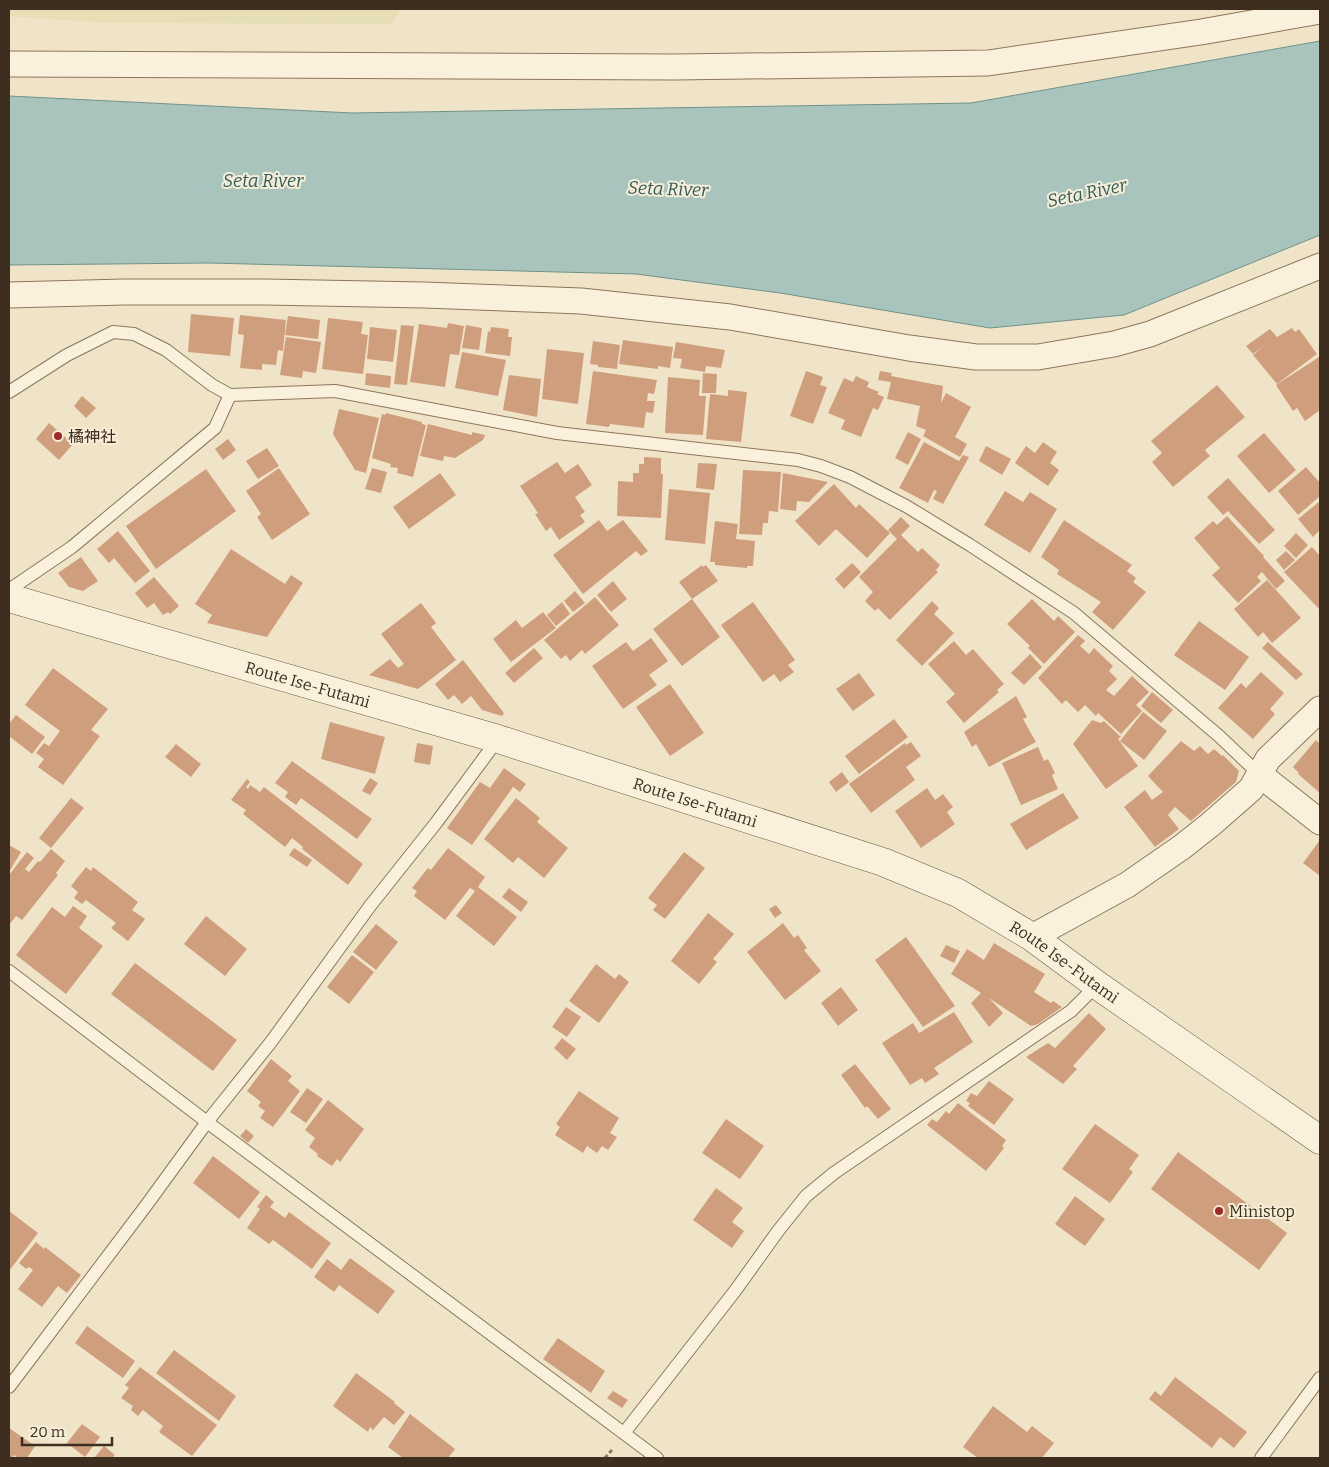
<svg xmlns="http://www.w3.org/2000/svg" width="1329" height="1467" font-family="Bitter,'Noto Sans JP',serif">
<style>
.farmland{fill:#e6deb5}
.water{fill:#a9c4bc;stroke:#6f938a}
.building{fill:#cf9f7d}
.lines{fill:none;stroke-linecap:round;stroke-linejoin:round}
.lane-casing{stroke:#8d765c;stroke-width:14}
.street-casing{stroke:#8d765c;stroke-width:27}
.secondary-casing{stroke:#6f573f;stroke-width:29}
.path{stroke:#8d765c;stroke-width:3;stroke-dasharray:4 2.5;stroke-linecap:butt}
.lane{stroke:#faf1dc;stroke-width:12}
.street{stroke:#faf1dc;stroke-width:25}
.secondary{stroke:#faf1dc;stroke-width:28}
.poi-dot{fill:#9e2a2b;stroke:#f7eed8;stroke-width:2}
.labels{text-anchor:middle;stroke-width:4;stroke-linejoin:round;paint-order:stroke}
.poi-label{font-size:16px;fill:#3d2e20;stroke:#f7eed8;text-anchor:start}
.street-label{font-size:16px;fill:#3d2e20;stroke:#f7eed8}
.water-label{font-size:18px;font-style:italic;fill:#2f5d5a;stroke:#f7eed8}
</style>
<rect width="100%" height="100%" fill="#f0e4c8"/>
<path class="farmland" d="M9 9H400L392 24 108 23 9 16Z"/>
<path class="water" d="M1320 41V235L1124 315 990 328 780 293 636 274 209 263 9 265V96L352 113 971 103Z"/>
<g class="building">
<path d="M191 314 234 318 230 356 188 352Z"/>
<path d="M240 315 286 320 283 351 278 350 276 365 262 364V370L240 368 244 335 238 334Z"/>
<path d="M288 316 320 320 318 339 285 335Z"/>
<path d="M328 318 363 322 361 334 368 335 363 374 322 369Z"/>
<path d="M448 323 464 326 459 355 450 354 445 387 410 382 419 324 447 328Z"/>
<path d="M401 325 414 326 407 385 394 384Z"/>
<path d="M466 325 482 328 479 350 462 348Z"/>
<path d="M370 327 397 330 393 362 367 359Z"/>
<path d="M491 327 509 329 508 337H512L510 356 485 353 488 331 490 332Z"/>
<path d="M1292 328 1295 332 1299 329 1317 354 1277 384 1253 355 1264 346 1253 354 1246 346 1270 329 1277 337Z"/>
<path d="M286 337 321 342 316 373 303 371 302 378 280 375Z"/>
<path d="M623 340 673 347 670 368 658 366V369L619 364Z"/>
<path d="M593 341 620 345 617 369 598 367V365L590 364Z"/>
<path d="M676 342 725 350 721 368 706 366 705 372 680 368 682 359 673 358Z"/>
<path d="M547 349 584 353 578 404 542 399Z"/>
<path d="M462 352 506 360 498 396 455 388Z"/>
<path d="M1319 357 1320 359V410L1305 421 1297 408 1293 411 1276 385Z"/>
<path d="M593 371 657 380 654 394 648 393 647 401H655L653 413 646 412 644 428 610 424 609 427 586 424Z"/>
<path d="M806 371 823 377 820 385 827 387 813 424 790 416Z"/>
<path d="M880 371 892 373 891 376 943 386 941 403 946 393 971 407 955 437 967 444 960 457 923 436 926 430 916 426 920 406 887 399 891 382 878 380Z"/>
<path d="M366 373 391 376 390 388 365 385Z"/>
<path d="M703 373 717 374 716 393H702Z"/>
<path d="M509 375 541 379 537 417 503 410Z"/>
<path d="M856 376 869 382 867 387 879 392 877 394 884 397 878 410 873 408 861 437 841 429 845 420 828 413 844 378 853 382Z"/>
<path d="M668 377 700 380 699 396H706L703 435 665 433Z"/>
<path d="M1217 385 1245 417 1205 450 1210 456 1173 487 1152 462 1162 453 1151 441Z"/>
<path d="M728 390 747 392 741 442 706 439 710 394 728 396Z"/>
<path d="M82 396 96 408 86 418 74 406Z"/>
<path d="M339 409 379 418 366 473 355 470 333 434Z"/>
<path d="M386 413 422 422V424L426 425 413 477 397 473 398 468 390 467 391 464 372 458 382 414 385 415Z"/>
<path d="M49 423 73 444 59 460 36 439Z"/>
<path d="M428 424 472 435V432L485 435 483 440 455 458 444 456 443 461 420 456Z"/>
<path d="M908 432 921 439 908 465 895 458Z"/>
<path d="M1264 433 1296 470 1269 493 1237 456Z"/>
<path d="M228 439 236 450 223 460 215 449Z"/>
<path d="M924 442 959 461 963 455 969 457 943 504 933 499 937 491 934 490 928 503 899 488Z"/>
<path d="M1043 442 1057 452 1050 463 1059 470 1048 486 1015 463 1026 446 1035 453Z"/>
<path d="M986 446 1011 459 1002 475 979 461Z"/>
<path d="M267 448 279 466 258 479 246 461Z"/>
<path d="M644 457 661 458V474H663L661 518 617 516 618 481 633 482V473H639V464H644Z"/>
<path d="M557 462 565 473 578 464 592 485 575 497 585 512 580 515 585 522 559 540 551 527 546 531 535 514 538 513 520 486Z"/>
<path d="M698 463 717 464 714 490 696 488Z"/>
<path d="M1306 467 1320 483V496L1298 515 1278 491Z"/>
<path d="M279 468 310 514 272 540 257 517 261 514 246 491Z"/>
<path d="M372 468 387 472 381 493 365 489Z"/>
<path d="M206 469 236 511 156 569 126 526Z"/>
<path d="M743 470 781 472 778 512 769 511 768 523H763L762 535 739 534Z"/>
<path d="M440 473 456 495 409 529 393 507Z"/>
<path d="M783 473 828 482 809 502 797 501 796 511 780 509Z"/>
<path d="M1228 478 1275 530 1259 544 1228 511 1223 515 1207 497Z"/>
<path d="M834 484 856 508 859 504 890 533 867 558 836 529 819 546 795 521Z"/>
<path d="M669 489 710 493 705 544 665 540Z"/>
<path d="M1005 491 1023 502 1030 492 1057 509 1030 553 984 525Z"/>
<path d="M1320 501V530L1313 537 1298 519Z"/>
<path d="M1227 516 1264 556 1263 557 1285 581 1276 589 1262 572 1257 577 1261 581 1238 603 1212 575 1220 568 1194 538 1213 521 1217 525Z"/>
<path d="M901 517 910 526 901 535 918 552 922 548 940 565 936 570 938 572 890 620 878 608 875 611 865 601 873 592 859 577 897 539 888 530Z"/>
<path d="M599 520 607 531 623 520 648 551 641 556 636 551 583 594 553 555Z"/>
<path d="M1064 520 1132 565 1127 571 1136 578 1133 582 1146 592 1113 630 1092 612 1101 602 1057 574 1059 570 1041 557Z"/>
<path d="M715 521 738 524 736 539 755 541 753 566H747V568L715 565V562H710Z"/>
<path d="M118 531 150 571 135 583 114 558 109 563 97 549Z"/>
<path d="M1296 533 1308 545 1296 558 1284 546Z"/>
<path d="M1312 547 1320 556V607L1319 609 1284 572Z"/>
<path d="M231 549 285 584 291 575 303 583 267 637 207 623 212 615 195 604Z"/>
<path d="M1286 551 1295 560 1284 570 1276 560Z"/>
<path d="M81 557 98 581 83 591 69 587 58 573Z"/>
<path d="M852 563 861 572 844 589 835 579Z"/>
<path d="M702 565 703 567 706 565 718 581 692 599 679 582Z"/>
<path d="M154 577 179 606 170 614 168 612 163 615 154 603 147 608 135 593Z"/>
<path d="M1267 580 1301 618 1272 643 1263 632 1258 637 1234 609Z"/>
<path d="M613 581 627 599 611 612 597 595Z"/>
<path d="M575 591 585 603 573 612 564 601Z"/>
<path d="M595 597 619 625 585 654 582 650 570 661 566 655 561 659 544 640Z"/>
<path d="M692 599 720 637 682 666 653 629Z"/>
<path d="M1032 599 1054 621 1058 616 1075 632 1044 664 1028 648 1030 646 1007 624Z"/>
<path d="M932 601 939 608 934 614 954 633 922 666 896 640Z"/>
<path d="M562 602 570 614 556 626 547 615Z"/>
<path d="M753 602 795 660 788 665 794 672 780 682 774 674 763 682 721 625Z"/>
<path d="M421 603 436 623 431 627 456 660 418 689 369 675 390 659 398 668 404 664 381 634Z"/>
<path d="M543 612 556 628 511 662 493 639 516 620 522 628Z"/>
<path d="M1199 621 1249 657 1225 690 1174 655Z"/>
<path d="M1078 635 1085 641 1080 646 1089 654 1094 648 1113 666 1109 671 1117 679 1106 690 1114 696 1132 676 1149 692 1136 705 1142 711 1121 734 1098 713 1096 716 1085 705 1078 712 1066 700 1062 704 1038 678Z"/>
<path d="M651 638 668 661 649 675 657 685 623 709 592 666 626 642 633 651Z"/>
<path d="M954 641 966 655 973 649 1004 684 997 690 999 692 964 723 946 702 955 694 928 664Z"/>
<path d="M1268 642 1303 674 1296 680 1262 648Z"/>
<path d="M534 648 543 658 514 683 505 673Z"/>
<path d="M1030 654 1042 667 1024 685 1011 673Z"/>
<path d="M463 660 504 713 502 716 482 710 471 696 462 704 454 695 448 700 435 684Z"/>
<path d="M53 668 108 709 91 730 100 736 63 785 38 767 44 759 36 753 44 743 49 746 60 731 25 705Z"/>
<path d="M1261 672 1284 693 1270 709 1275 714 1253 739 1218 708 1241 683 1246 688Z"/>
<path d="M859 673 875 695 853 711 836 689Z"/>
<path d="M670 684 704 733 670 756 636 707Z"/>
<path d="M1152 692 1173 710 1161 723 1141 706Z"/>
<path d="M1016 696 1027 717 1023 719 1036 742 989 767 976 744 972 747 964 732Z"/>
<path d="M1143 712 1167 731 1144 760 1120 741Z"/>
<path d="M16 715 45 737 32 754 9 736V724Z"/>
<path d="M894 719 908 737 859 774 845 756Z"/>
<path d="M1092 720 1101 723 1104 721 1121 737 1118 739 1138 766 1106 789 1073 744Z"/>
<path d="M330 722 385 737 375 774 321 759Z"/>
<path d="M1316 740 1320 744V793L1298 774 1299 773 1293 767Z"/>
<path d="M1181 741 1194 751 1200 746 1208 754 1214 749 1222 756 1223 755 1239 771 1236 782 1191 821 1175 807 1168 815 1179 829 1155 847 1124 807 1145 790 1152 800 1163 792 1148 776Z"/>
<path d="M911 742 921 756 906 767 915 780 871 813 849 784 905 743 906 745Z"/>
<path d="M417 743 433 746 430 765 414 762Z"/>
<path d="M176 744 201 764 191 777 165 757Z"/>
<path d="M1038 747 1044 761 1048 759 1055 773 1052 775 1058 789 1021 805 1002 763Z"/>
<path d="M292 761 372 819 357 839 301 798 296 805 285 797 288 792 275 783Z"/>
<path d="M504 768 526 784 520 792 513 787 472 845 447 828 480 782 490 788Z"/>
<path d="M842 772 849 782 836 792 829 782Z"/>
<path d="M370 778 378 783 370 795 362 791Z"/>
<path d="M247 779 250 782 246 787 248 789 250 785 260 792 264 787 363 864 348 885 302 849 303 847 292 838 285 847 243 814 246 810 231 800Z"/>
<path d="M927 788 935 800 943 794 953 807 947 812 955 824 921 848 895 811Z"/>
<path d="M1063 793 1079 818 1026 850 1010 824Z"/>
<path d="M71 798 84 808 51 848 39 838Z"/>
<path d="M516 798 540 818 537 822 568 848 544 878 518 857 513 863 484 839Z"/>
<path d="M1320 840V876L1303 863Z"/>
<path d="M9 845 21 852 9 872Z"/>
<path d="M294 848 312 860 307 867 289 855Z"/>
<path d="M448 848 485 877 478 887 517 917 494 946 456 916 475 891 470 888 445 920 414 896 417 891 412 888 428 868 431 870Z"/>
<path d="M51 849 65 861 56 873 58 875 22 920 16 916 9 925V875L27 852 34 858 25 869 29 872 38 861 40 862Z"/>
<path d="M684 852 705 868 665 919 653 910 657 905 648 898Z"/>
<path d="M86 867 91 871 93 867 138 902 132 910 145 919 128 941 111 928 116 923 86 900 82 904 74 898 78 892 71 886Z"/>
<path d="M509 888 528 902 521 912 502 897Z"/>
<path d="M776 905 782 913 775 918 769 909Z"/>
<path d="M73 906 87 916 79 928 103 946 66 994 16 955 52 907 65 917Z"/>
<path d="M708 913 734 934 713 959 717 962 699 984 671 961Z"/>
<path d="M206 916 247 949 225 976 184 944Z"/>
<path d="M783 923 794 938 798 935 807 948 804 950 821 971 785 1000 747 952Z"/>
<path d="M376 924 398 942 376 970 353 952Z"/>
<path d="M906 937 955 1006 923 1027 875 960Z"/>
<path d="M994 943 1045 974 1034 992 1051 1003 1053 1001 1062 1007 1038 1024 1031 1026 989 998 1003 1013 989 1027 971 1003 981 993 951 974 967 949 984 960Z"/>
<path d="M946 945 960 951 954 963 940 956Z"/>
<path d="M352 955 374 972 349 1004 327 987Z"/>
<path d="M135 963 237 1040 213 1071 111 994Z"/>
<path d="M596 964 615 979 619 974 629 982 599 1023 569 1001Z"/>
<path d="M841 987 858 1010 838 1026 821 1003Z"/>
<path d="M566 1007 581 1017 567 1037 552 1027Z"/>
<path d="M954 1012 973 1042 934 1068 939 1074 925 1083 922 1078 910 1085 882 1043 913 1023 919 1033Z"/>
<path d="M1089 1013 1106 1029 1073 1066 1077 1069 1063 1084 1026 1057 1048 1043 1055 1048Z"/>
<path d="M562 1038 576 1049 567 1060 554 1048Z"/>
<path d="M271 1059 292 1076 288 1081 300 1091 273 1127 260 1118 265 1111 258 1106 261 1102 247 1091Z"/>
<path d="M855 1064 891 1109 878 1119 867 1106 865 1108 841 1075Z"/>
<path d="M989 1081 1014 1099 994 1125 968 1106 970 1103 966 1101 971 1093 977 1096Z"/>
<path d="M307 1088 323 1099 306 1123 290 1112Z"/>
<path d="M579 1091 619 1118 610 1133 617 1137 608 1150 602 1146 597 1153 587 1146 583 1153 555 1135 560 1127 556 1124Z"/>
<path d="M328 1100 364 1129 340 1162 337 1159 332 1166 317 1156 318 1154 309 1147 315 1138 305 1130Z"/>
<path d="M958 1103 1006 1140 1002 1146 1004 1148 986 1171 927 1125 932 1119 937 1122 946 1111 949 1114Z"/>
<path d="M726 1119 764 1146 740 1179 702 1153Z"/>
<path d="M1095 1124 1139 1155 1129 1169 1133 1172 1110 1203 1062 1169Z"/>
<path d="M246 1129 254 1136 248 1143 240 1136Z"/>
<path d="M1178 1152 1287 1233 1259 1270 1151 1189Z"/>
<path d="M213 1156 260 1192 239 1219 193 1183Z"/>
<path d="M716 1188 743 1208 732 1222 744 1231 732 1248 693 1220Z"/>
<path d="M266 1195 274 1202 270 1207 285 1218 289 1212 331 1243 312 1269 273 1240 269 1244 247 1228 260 1209 257 1207Z"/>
<path d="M1075 1196 1105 1219 1085 1246 1055 1224Z"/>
<path d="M9 1211 38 1233 9 1271Z"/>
<path d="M36 1242 44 1249 45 1247 81 1275 67 1293 58 1286 42 1307 18 1289 33 1270 29 1267 26 1269 19 1263Z"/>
<path d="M350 1258 395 1291 378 1314 339 1285 334 1292 314 1277 327 1259 341 1270Z"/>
<path d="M87 1326 135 1361 123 1378 75 1343Z"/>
<path d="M558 1338 605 1371 591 1393 543 1359Z"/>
<path d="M174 1350 236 1396 219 1421 156 1373Z"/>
<path d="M140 1367 217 1425 192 1456 159 1432 163 1426 143 1410 138 1416 131 1410 133 1406 121 1398 129 1388 125 1385Z"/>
<path d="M356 1373 395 1402 394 1403 405 1412 394 1425 384 1417 373 1430 370 1427 368 1432 333 1406Z"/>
<path d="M1175 1377 1247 1432 1234 1448 1220 1437 1212 1448 1149 1399 1155 1391 1161 1396Z"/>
<path d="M613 1391 628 1400 622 1408 607 1398Z"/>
<path d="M993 1406 1027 1432 1032 1426 1054 1443 1042 1458H978L963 1447Z"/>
<path d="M410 1414 455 1449 448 1458H403L388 1447Z"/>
<path d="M82 1424 100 1437 85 1457 67 1443Z"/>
<path d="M9 1428 35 1446 27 1458H18L14 1455 12 1458 9 1457Z"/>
<path d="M104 1446 115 1455 112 1458 95 1457Z"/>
</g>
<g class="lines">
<g class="lane-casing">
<g id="lane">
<path d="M9 392 67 355 113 332 134 334 166 350 212 385 230 395 335 391 557 433 798 460 821 466 850 477 906 506 970 545 1074 613 1219 736 1259 774"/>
<path d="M9 590 72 547 215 428 230 395"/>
<path d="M9 971 207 1122 657 1458"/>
<path d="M9 1387 145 1207 207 1122 271 1042 370 906 436 823 498 739"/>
<path d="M624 1433 735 1291 778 1231 806 1196 834 1173 1071 1011 1097 985"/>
<path d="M1261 1458 1320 1378"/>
</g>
</g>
<g class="street-casing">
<g id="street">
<path d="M9 64 675 67 988 63 1201 32 1320 11"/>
<path d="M9 295 124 292H265L424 295 581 301 730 317 909 348 976 357H1038L1114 344 1150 334 1320 266"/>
<path d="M1259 774 1320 822"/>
<path d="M1032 937 1127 885 1182 847 1211 824 1251 789 1268 759 1320 709"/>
</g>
</g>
<g class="secondary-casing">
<g id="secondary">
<path id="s1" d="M9 598 498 739 883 862 958 893 1032 937 1097 985 1320 1140"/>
</g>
</g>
<path class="path" d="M605 1458 612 1450"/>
<use href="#lane" class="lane"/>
<use href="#street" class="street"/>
<use href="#secondary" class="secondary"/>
</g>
<g class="poi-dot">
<circle cx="58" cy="436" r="5"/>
<circle cx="1219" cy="1211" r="5"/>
</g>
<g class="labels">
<g class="poi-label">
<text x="68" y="442">橘神社</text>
<text x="1229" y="1217">Ministop</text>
</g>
<g class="street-label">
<text dy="6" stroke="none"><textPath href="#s1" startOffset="311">Route Ise-Futami</textPath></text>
<text dy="6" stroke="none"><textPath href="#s1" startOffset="716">Route Ise-Futami</textPath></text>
<text dy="6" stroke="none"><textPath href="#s1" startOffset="1121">Route Ise-Futami</textPath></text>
</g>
<g class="water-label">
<text x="263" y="187">Seta River</text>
<text transform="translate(668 189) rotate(2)" y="6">Seta River</text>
<text transform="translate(1087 193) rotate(-12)" y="6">Seta River</text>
</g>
</g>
<rect width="1329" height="1467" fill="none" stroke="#3d2e20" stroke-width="20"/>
<path d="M22 1437v8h90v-8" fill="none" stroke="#3d2e20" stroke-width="2.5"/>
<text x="30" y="1437" font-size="15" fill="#3d2e20" stroke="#f7eed8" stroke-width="4" paint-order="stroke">20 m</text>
</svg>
